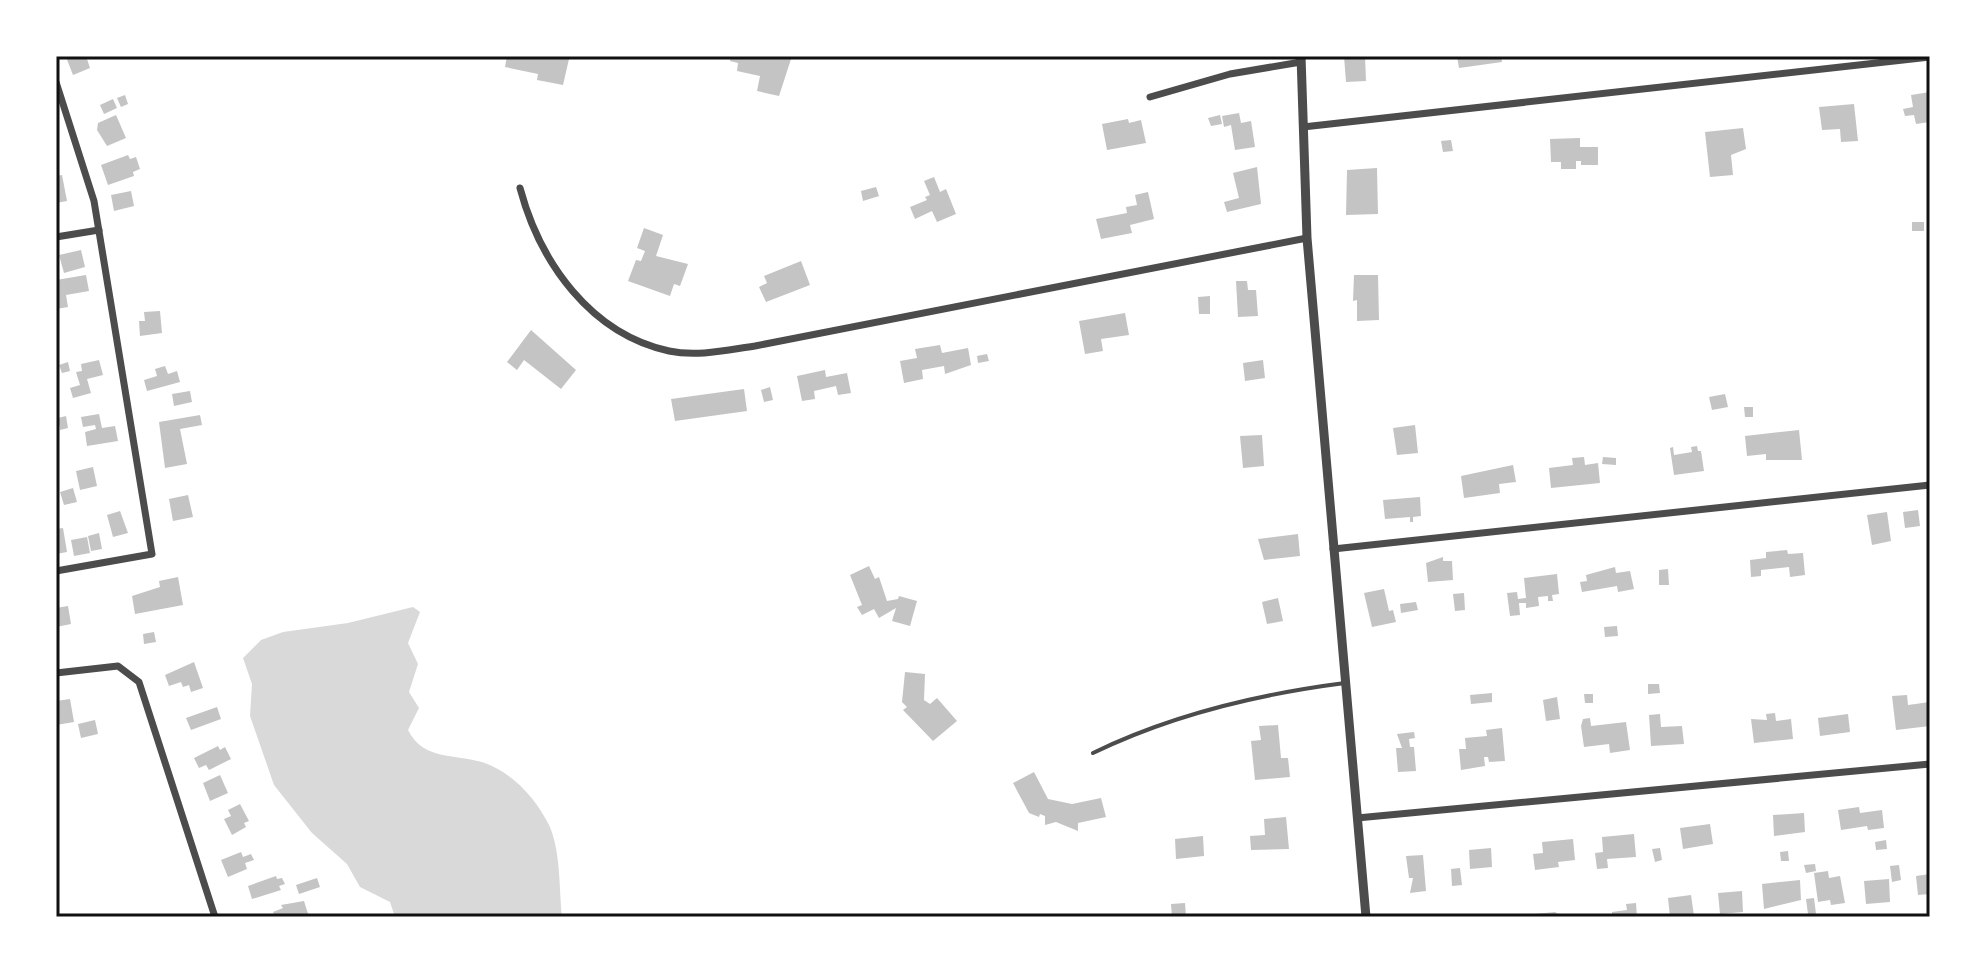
<svg xmlns="http://www.w3.org/2000/svg" width="1986" height="973" font-family="Poppins,sans-serif">
<style>
.water{fill:#d9d9d9}
.building{fill:#c4c4c4}
.lines{fill:none;stroke-linecap:round;stroke-linejoin:round}
.service{stroke:#4c4c4c;stroke-width:4}
.minor{stroke:#4c4c4c;stroke-width:7}
.tertiary{stroke:#4c4c4c;stroke-width:9}
.neatline{fill:none;stroke:#111;stroke-width:3}
</style>
<rect width="100%" height="100%" fill="#fff"/>
<path class="water" d="M413 607 420 612 408 643 418 664 409 692 419 708 408 730C425 765 464 751 494 767 518 779 537 801 549 825 561 851 559 889 562 917H395L390 902 360 887 347 864 312 833 274 785 250 716 252 684 243 658 261 640 283 632 348 623Z"/>
<g class="building">
<path d="M86 56 90 68 73 75 66 57Z"/>
<path d="M507 56 569 59 563 85 537 80 538 74 505 67Z"/>
<path d="M731 56H792L779 96 757 91 760 76 737 71 738 63 730 61Z"/>
<path d="M1344 56H1365L1366 81 1346 82Z"/>
<path d="M1457 56H1501L1502 62 1459 68Z"/>
<path d="M1930 92V122L1916 124 1914 115 1905 116 1903 109 1913 107 1911 95Z"/>
<path d="M125 95 128 104 121 107 117 98Z"/>
<path d="M113 99 117 108 104 114 100 105Z"/>
<path d="M1854 104 1858 141 1841 142 1840 129 1822 130 1819 107Z"/>
<path d="M1239 113 1241 123 1251 121 1255 147 1235 150 1231 125 1224 127 1222 116Z"/>
<path d="M116 115 126 138 107 146 97 130 98 123Z"/>
<path d="M1220 115 1222 124 1211 126 1208 118Z"/>
<path d="M1128 119 1129 123 1141 120 1146 143 1107 150 1102 124Z"/>
<path d="M1743 128 1746 149 1731 155 1733 175 1710 177 1705 132Z"/>
<path d="M1580 138V147H1598V165H1581V161H1576V169H1561V162H1551L1550 139Z"/>
<path d="M1451 140 1453 151 1443 152 1441 141Z"/>
<path d="M128 155 130 159 136 157 140 169 133 172 134 176 108 185 101 165Z"/>
<path d="M1257 167 1261 204 1227 212 1224 202 1239 198 1233 173Z"/>
<path d="M1377 168 1378 214 1346 215 1347 170Z"/>
<path d="M62 175 67 201 56 203V176Z"/>
<path d="M934 177 940 192 946 189 956 214 937 222 932 211 915 219 910 207 927 200 925 197 930 195 924 181Z"/>
<path d="M876 187 879 196 863 201 861 191Z"/>
<path d="M131 191 134 206 114 211 111 195Z"/>
<path d="M1148 192 1154 219 1130 225 1132 233 1101 239 1096 219 1127 213 1126 207 1137 205 1135 195Z"/>
<rect x="1912" y="222" width="12" height="9"/>
<path d="M644 228 663 235 656 256 688 264 680 286 674 284 670 296 628 281 636 260 641 261 645 251 637 248Z"/>
<path d="M81 250 85 267 64 273 59 255Z"/>
<path d="M801 261 810 285 766 302 759 287 767 283 764 276Z"/>
<path d="M86 275 89 291 66 295 68 307 56 309V280Z"/>
<path d="M1354 275H1378L1379 320 1357 321V300L1353 301Z"/>
<path d="M1236 281H1247L1248 290H1256L1258 316 1238 317Z"/>
<path d="M1210 296V314H1199L1198 297Z"/>
<path d="M160 311 162 333 140 336 139 321H145L144 312Z"/>
<path d="M1125 313 1129 335 1101 339 1103 351 1085 354 1079 321Z"/>
<path d="M531 330 576 370 561 389 524 360 517 370 507 362Z"/>
<path d="M940 345 942 353 968 348 971 365 945 374 944 366 922 370 923 379 904 383 900 361 917 358 915 349Z"/>
<path d="M987 354 989 361 978 363 977 356Z"/>
<path d="M99 360 103 375 87 379 91 393 73 398 70 388 80 385 76 372 82 371 81 364Z"/>
<path d="M1263 360 1265 378 1245 381 1243 363Z"/>
<path d="M68 362 70 371 62 373 59 365Z"/>
<path d="M165 366 168 374 177 371 180 382 147 391 144 380 157 376 155 369Z"/>
<path d="M825 370 826 377 847 373 851 393 838 395 836 386 814 391 815 399 802 401 797 376Z"/>
<path d="M770 387 773 400 764 402 761 390Z"/>
<path d="M744 389 747 411 675 421 671 399Z"/>
<path d="M190 391 192 402 174 406 172 394Z"/>
<path d="M1725 394 1728 407 1712 410 1709 397Z"/>
<path d="M1744 407H1753V417H1745Z"/>
<path d="M99 414 102 428 115 426 118 441 87 446 85 432 96 429 95 425 83 427 81 417Z"/>
<path d="M200 415 202 425 180 429 187 464 165 468 159 422Z"/>
<path d="M66 416 68 428 60 430 58 418Z"/>
<path d="M1415 425 1418 453 1397 455 1393 428Z"/>
<path d="M1799 430 1802 460H1766V454L1747 456 1745 436Z"/>
<path d="M1262 435 1264 466 1243 468 1240 436Z"/>
<path d="M1697 446 1698 451H1701L1704 471 1674 475 1670 448 1673 447 1674 455 1692 452 1691 447Z"/>
<path d="M1584 457 1585 465 1598 463 1600 483 1551 488 1549 468 1573 465 1572 458Z"/>
<path d="M1603 457 1616 458V465L1602 464Z"/>
<path d="M1513 465 1516 482 1499 484 1500 493 1464 498 1461 476Z"/>
<path d="M93 467 97 486 80 490 76 471Z"/>
<path d="M73 488 77 502 64 505 60 492Z"/>
<path d="M188 495 193 517 173 521 169 499Z"/>
<path d="M1420 497 1421 516 1413 517V522H1410V517L1385 519 1383 500Z"/>
<path d="M1918 510 1920 526 1905 528 1903 512Z"/>
<path d="M120 511 128 533 113 537 107 515Z"/>
<path d="M1887 512 1891 541 1872 545 1867 515Z"/>
<path d="M63 528 67 552 56 554V529Z"/>
<path d="M99 533 102 549 91 551 88 536Z"/>
<path d="M1298 534 1300 556 1264 560 1258 539Z"/>
<path d="M87 537 90 553 74 556 71 540Z"/>
<path d="M1787 550 1788 554 1803 553 1805 575 1790 577 1789 567 1761 570V576L1751 577 1750 560 1766 558V552Z"/>
<path d="M1443 557V561H1452L1453 580 1428 582 1426 563Z"/>
<path d="M869 566 875 579 879 577 887 601 898 599 899 596 917 601 910 626 892 621 896 608 879 618 874 609 862 615 857 607 862 605 850 575Z"/>
<path d="M1615 567 1616 573 1630 571 1634 589 1618 592 1617 586 1582 592 1580 582 1587 581 1586 575Z"/>
<path d="M1668 569 1669 585H1659V570Z"/>
<path d="M1557 574 1559 594 1552 595 1553 601H1548V596L1538 597 1539 606 1526 608V603H1519L1520 615 1510 616 1507 593 1517 592 1518 599 1526 598 1524 578Z"/>
<path d="M178 577 183 605 135 614 132 596 160 587 159 581Z"/>
<path d="M1384 589 1389 611 1393 610 1396 622 1372 627 1364 593Z"/>
<path d="M1464 593 1465 610 1455 611 1453 594Z"/>
<path d="M1278 598 1283 621 1267 624 1262 602Z"/>
<path d="M1416 602 1418 610 1401 613 1400 604Z"/>
<path d="M68 606 71 624 56 627V608Z"/>
<path d="M1617 626 1618 636 1605 637 1604 627Z"/>
<path d="M154 632 156 642 144 644 143 634Z"/>
<path d="M194 662 203 688 191 692 189 685 183 687 181 682 169 686 165 675Z"/>
<path d="M905 672 925 674 924 700 930 704 937 698 957 721 933 741 903 710 907 707 902 702Z"/>
<path d="M1648 684H1659L1660 693 1648 694Z"/>
<path d="M1492 693V702L1471 704 1470 695Z"/>
<path d="M1584 694H1593V703H1585Z"/>
<path d="M1907 695 1908 705 1930 702V726L1896 730 1892 696Z"/>
<path d="M1557 697 1560 719 1546 721 1543 700Z"/>
<path d="M70 699 74 722 56 725V701Z"/>
<path d="M217 707 221 719 191 730 186 718Z"/>
<path d="M1775 713 1776 721 1791 719 1793 739 1754 743 1751 719 1767 720 1766 714Z"/>
<path d="M1660 714 1661 727 1682 726 1684 744 1651 746 1649 715Z"/>
<path d="M1848 714 1850 732 1820 736 1818 718Z"/>
<path d="M1590 718 1591 726 1626 722 1630 750 1610 753 1609 744 1584 747 1581 726 1583 719Z"/>
<path d="M95 720 98 734 81 738 78 724Z"/>
<path d="M1278 725 1281 758H1288L1290 777 1255 780 1251 741 1261 740 1259 726Z"/>
<path d="M1502 728 1505 761 1489 762 1488 757H1484L1485 766 1461 770 1459 749H1466L1465 738 1487 736 1486 730Z"/>
<path d="M1414 732 1415 738 1409 739 1410 747H1414L1416 771 1398 772 1396 748H1402L1397 734Z"/>
<path d="M218 746 220 750 225 747 231 759 209 770 206 765 199 768 194 758Z"/>
<path d="M1034 772 1048 799 1072 804 1101 798 1106 817 1078 823V831L1056 822 1045 825V816L1040 814 1039 817 1029 813 1013 783Z"/>
<path d="M220 775 228 793 210 801 203 783Z"/>
<path d="M240 804 249 821 244 823 246 827 232 835 224 819 231 816 228 810Z"/>
<path d="M1859 807 1860 813 1882 810 1884 828 1868 830 1867 826 1841 830 1838 810Z"/>
<path d="M1804 813 1805 832 1774 836 1773 815Z"/>
<path d="M1286 817 1289 849 1251 850 1250 836 1265 835 1264 819Z"/>
<path d="M1710 824 1713 844 1683 849 1680 828Z"/>
<path d="M1634 834 1636 857 1607 859 1608 868 1597 869 1595 853 1603 852 1602 837Z"/>
<path d="M1203 836 1204 856 1176 859 1175 839Z"/>
<path d="M1573 839 1575 860 1558 862 1559 867 1535 870 1533 854 1543 853 1542 842Z"/>
<path d="M1886 840 1887 849 1876 850 1875 842Z"/>
<path d="M1491 848 1492 867 1470 869 1469 850Z"/>
<path d="M1660 848 1662 860 1655 862 1652 849Z"/>
<path d="M1788 851 1789 861H1781L1780 852Z"/>
<path d="M241 852 243 857 251 854 254 860 245 863 247 869 228 877 221 860Z"/>
<path d="M1423 855 1426 891 1410 893 1413 878H1409L1406 856Z"/>
<path d="M1815 864 1816 871 1806 873 1804 865Z"/>
<path d="M1899 865 1901 880 1892 882 1890 866Z"/>
<path d="M1460 868 1462 885 1452 886 1451 869Z"/>
<path d="M1828 871 1829 878 1840 876 1845 903 1831 905 1830 900 1818 902 1814 873Z"/>
<path d="M1930 874V894L1918 895 1916 876Z"/>
<path d="M276 876 277 879 282 878 285 884 279 886 281 890 252 899 248 886Z"/>
<path d="M317 878 320 887 299 894 296 885Z"/>
<path d="M1889 879 1890 902 1866 904 1864 881Z"/>
<path d="M1800 880 1801 900 1764 909 1762 884Z"/>
<path d="M1742 891 1743 912 1720 914 1718 893Z"/>
<path d="M1691 895 1694 916 1670 917 1668 898Z"/>
<path d="M1814 898 1816 914H1808L1806 899Z"/>
<path d="M304 901 309 917H275L273 912 283 908 281 905Z"/>
<path d="M1185 903 1186 917H1172L1171 904Z"/>
<path d="M1636 903 1637 917H1612V912L1627 910 1626 904Z"/>
<path d="M1555 912 1562 917H1524V915Z"/>
</g>
<g class="lines">
<path class="service" d="M1093 753C1171 715 1259 694 1345 683"/>
<g class="minor">
<path d="M56 82 94 201 152 554 56 571"/>
<path d="M1150 97 1230 74 1301 62"/>
<path d="M1303 127 1930 57"/>
<path d="M520 188C540 263 591 334 669 351 697 357 727 350 755 346L1307 238"/>
<path d="M56 237 99 230"/>
<path d="M1333 549 1930 485"/>
<path d="M56 673 118 666 139 682 215 917"/>
<path d="M1357 818 1930 764"/>
</g>
<path class="tertiary" d="M1301 56 1307 238 1366 917"/>
</g>
<rect width="1986" height="973" fill="none" stroke="#ffffff" stroke-width="116"/>
<rect x="58" y="58" width="1870" height="857" class="neatline"/>
</svg>
